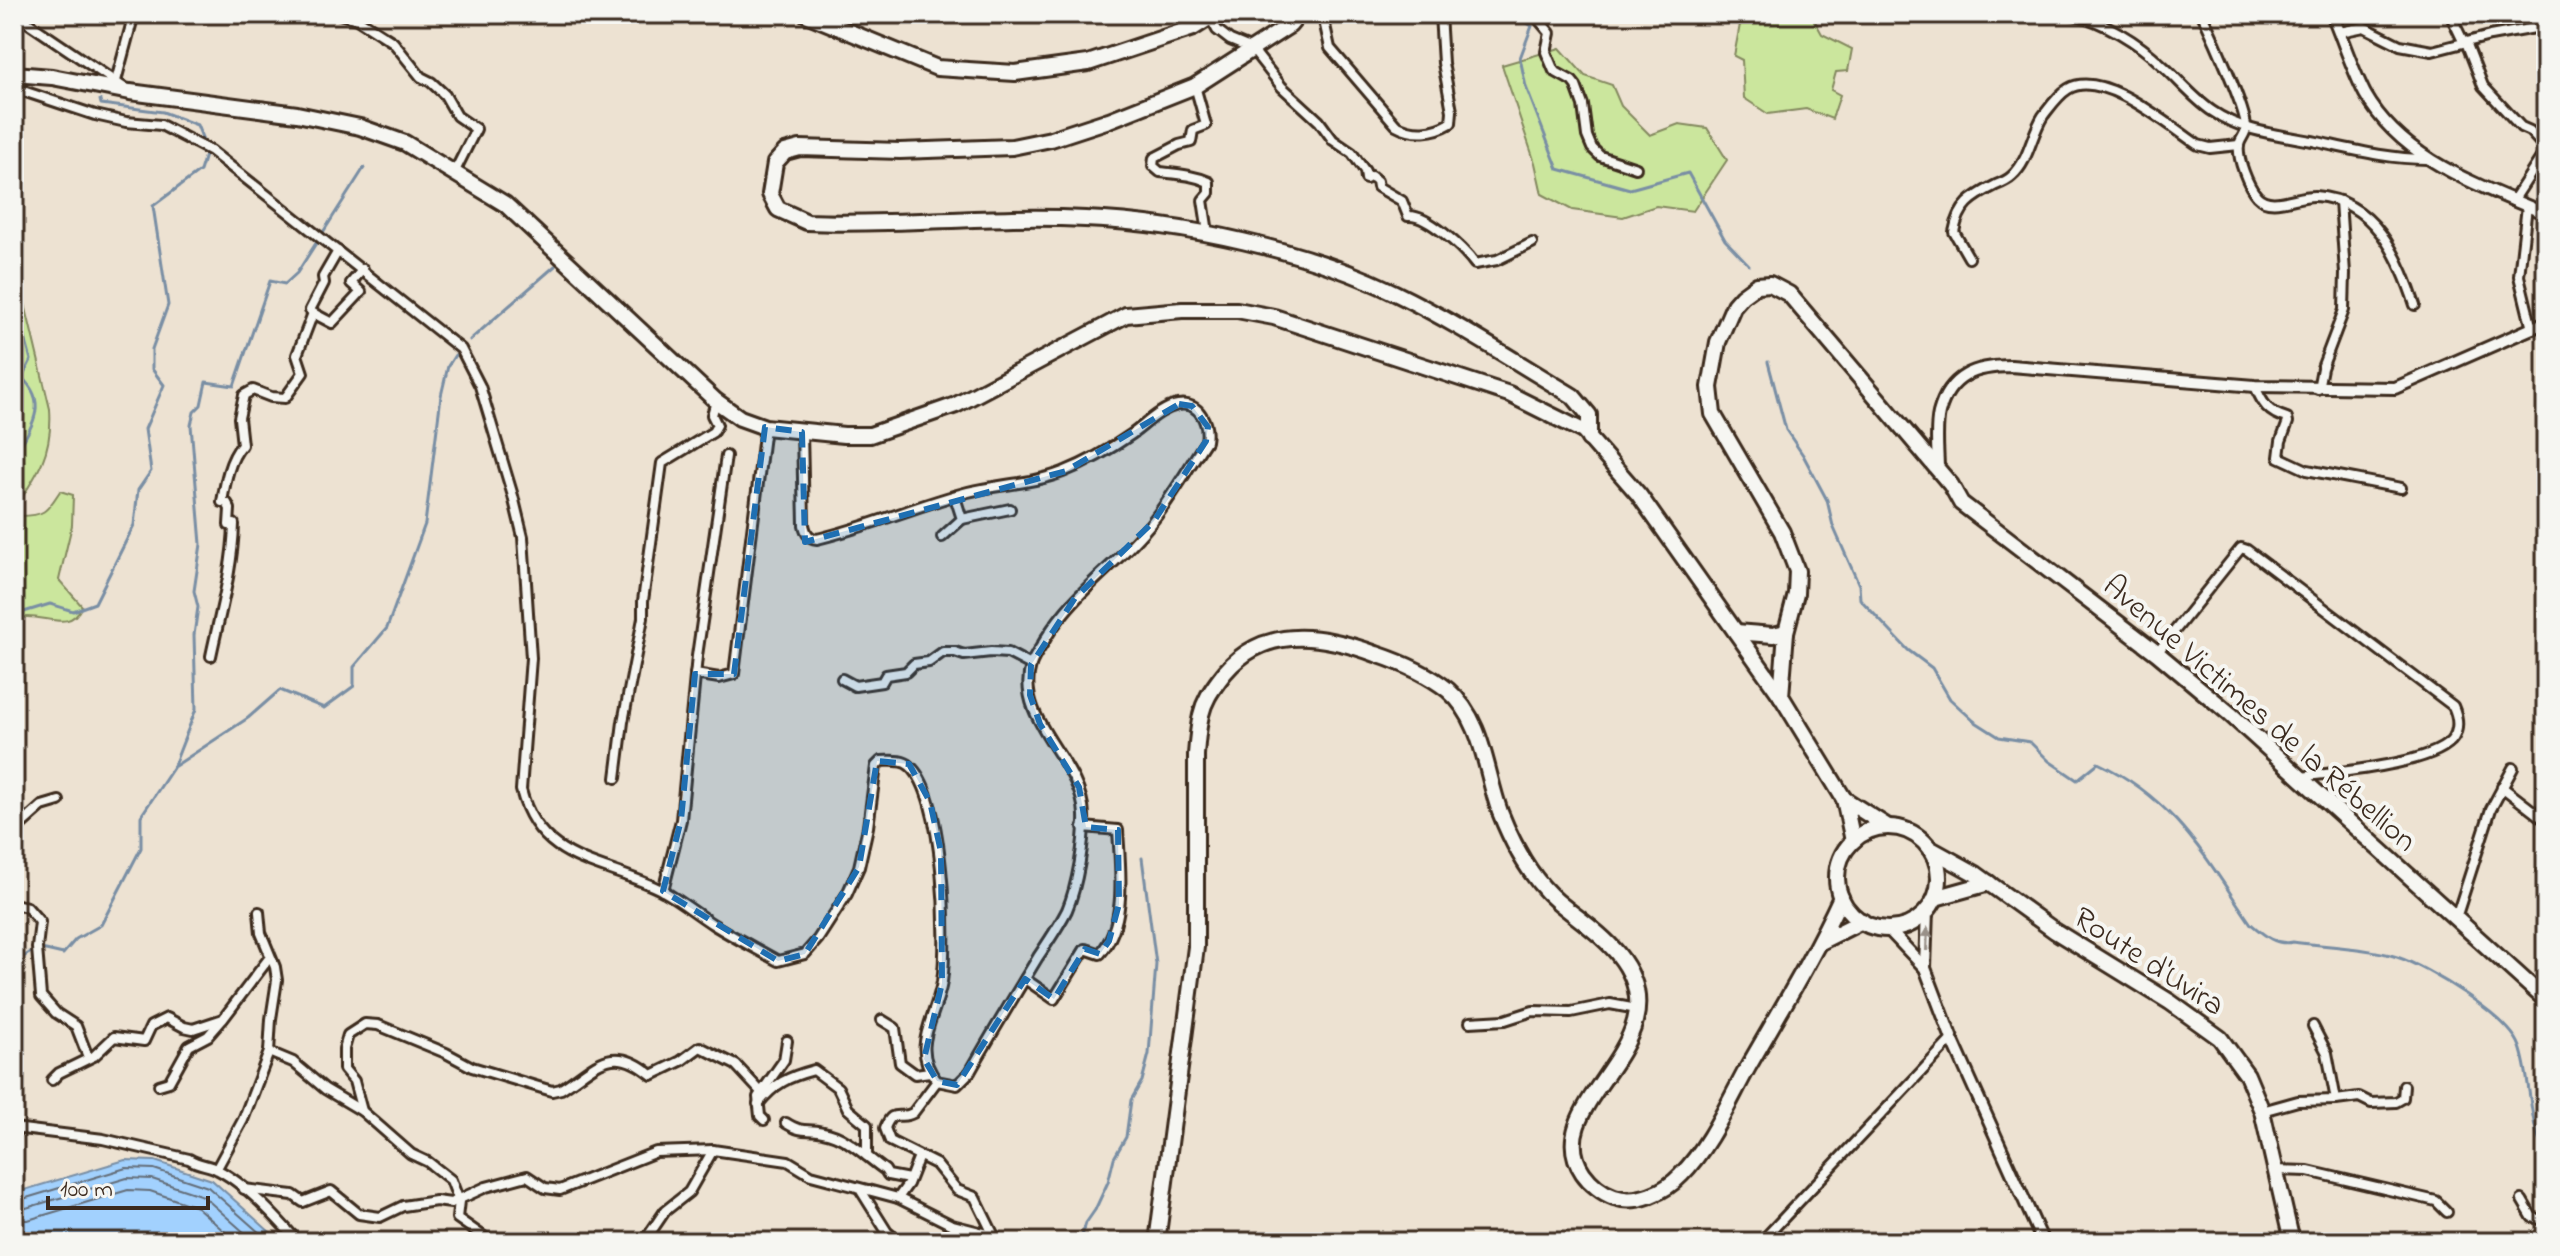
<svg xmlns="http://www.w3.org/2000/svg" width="2560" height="1256" font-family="'Indie Flower',sans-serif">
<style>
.green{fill:#cbe69d;stroke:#83885e;stroke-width:2}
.water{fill:#a2d1fe;stroke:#798ea4;stroke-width:2}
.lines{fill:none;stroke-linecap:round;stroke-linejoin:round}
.shore{stroke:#646d78;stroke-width:2}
.stream{stroke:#798ea4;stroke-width:3}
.minor-casing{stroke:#3b2a1e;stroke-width:14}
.tertiary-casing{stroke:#3b2a1e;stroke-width:16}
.primary-casing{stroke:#3b2a1e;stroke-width:20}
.trunk-casing{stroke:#3b2a1e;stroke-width:20}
.minor{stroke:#f6f6f2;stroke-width:8}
.tertiary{stroke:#f6f6f2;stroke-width:10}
.primary{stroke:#f6f6f2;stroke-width:14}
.trunk{stroke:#f6f6f2;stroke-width:14}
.oneway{fill:#989088}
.marked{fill:#1f6fb2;fill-opacity:0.2;stroke:#1f6fb2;stroke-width:6;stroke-dasharray:16 10;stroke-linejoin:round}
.labels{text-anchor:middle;stroke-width:8;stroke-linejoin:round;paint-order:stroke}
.street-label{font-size:32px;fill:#3b2a1e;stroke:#f6f6f2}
</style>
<rect width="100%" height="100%" fill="#ede2d2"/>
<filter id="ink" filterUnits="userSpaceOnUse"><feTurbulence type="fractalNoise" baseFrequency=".0125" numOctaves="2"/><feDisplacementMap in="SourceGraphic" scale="16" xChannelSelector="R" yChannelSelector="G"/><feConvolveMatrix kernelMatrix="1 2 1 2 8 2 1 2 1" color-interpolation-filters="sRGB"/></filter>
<g filter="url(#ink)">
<g class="green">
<path d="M1742 14H1811L1822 34 1852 49 1848 71 1836 72 1831 90 1840 95 1832 119 1806 109 1768 114 1744 98 1742 60 1734 56Z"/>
<path d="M1560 48 1585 76 1612 85 1621 106 1650 135 1679 124 1707 128 1727 160 1693 211 1656 206 1623 217 1572 210 1542 194 1535 163 1502 65Z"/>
<path d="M14 258 50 409C53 452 38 474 15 508L20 516C45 516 47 511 60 491L73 495 72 525 59 580 82 606C70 632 49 616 26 617L14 625Z"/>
</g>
<path class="water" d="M125 1160 155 1161 212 1180 281 1242H14V1189L21 1191Z"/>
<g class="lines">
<g class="shore">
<path d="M14 1198 23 1199 126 1168 154 1169 208 1187 270 1242"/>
<path d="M14 1208H26L127 1178 152 1179 203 1196 255 1242"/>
<path d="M14 1220H28L128 1190 150 1191 197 1207 236 1242"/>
</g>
<g class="stream">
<path d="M1513 14 1532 26 1520 58 1526 87 1558 169 1630 189 1688 173 1725 240 1749 265"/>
<path d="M111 76 123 40"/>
<path d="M100 100 101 104 163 112 197 125 205 145"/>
<path d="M14 297 31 360 22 378C51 404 29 430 14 457"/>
<path d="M470 340 555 266"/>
<path d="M1768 362 1786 430 1803 455 1827 500 1833 526 1859 585 1860 599 1908 650 1932 668 1950 699 1974 721 1999 737 2030 742 2049 761 2077 780 2098 763C2175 799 2205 857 2251 924 2264 935 2276 946 2293 942 2323 946 2371 948 2397 957 2428 967 2510 1017 2520 1047 2531 1078 2529 1130 2546 1154"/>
<path d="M14 550C20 566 22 579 14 595"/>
<path d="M14 615 50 604 73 611 95 603 134 525 138 490 151 471 145 429 164 385 152 369V349L168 305 153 206 200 171 206 152"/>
<path d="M175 766 248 718 280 690 324 708 354 686V667L387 628 425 524 441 396 448 366 455 355"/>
<path d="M14 963 37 948 63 954 76 939 101 925 141 848V816L173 768 196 709 194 635 198 607 194 591 201 544 191 425 194 412 201 405 206 382 234 386 270 281 285 284 297 273 364 168"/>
<path d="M14 1077 20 1097 14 1102"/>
<path d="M1080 1242 1086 1223 1095 1210 1108 1182 1114 1158 1126 1137 1131 1100 1142 1081 1149 1054 1156 964 1142 858"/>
</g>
<g class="minor-casing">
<g id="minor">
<path d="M15 14 126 89"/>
<path d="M340 14 357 19 393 42 421 77 431 82 445 95 457 116 476 129 455 171"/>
<path d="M1319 14 1324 21 1330 48 1396 125C1414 135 1434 133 1451 123L1452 111 1443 63 1440 14"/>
<path d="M1534 14 1550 33 1546 52 1554 71 1572 81 1576 86 1583 105 1587 136 1592 148 1600 156 1636 168"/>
<path d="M2071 14C2103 20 2139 43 2162 65 2179 80 2193 98 2212 111 2242 132 2282 135 2317 142 2354 150 2389 159 2427 159"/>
<path d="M2202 14C2211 33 2247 111 2246 128 2246 134 2240 139 2239 145 2237 158 2248 186 2257 196 2271 211 2297 195 2315 196 2374 200 2399 256 2415 305"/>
<path d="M2450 14 2462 39 2466 42 2483 86 2521 127 2530 131 2546 149"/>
<path d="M1210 17 1217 30 1230 40 1252 49 1282 87 1319 121 1333 140 1352 153 1365 171 1366 179 1371 176 1377 181 1378 187 1402 201 1408 216C1427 214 1464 249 1475 264L1497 260 1532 243"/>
<path d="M2340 32 2364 27 2400 45 2432 51 2490 36 2546 26"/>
<path d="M116 81 134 14"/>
<path d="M1195 86 1206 125 1193 130 1191 142 1179 145 1154 158 1153 166 1160 172C1177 174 1193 175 1209 182V193L1203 200 1207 226 1205 235"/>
<path d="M14 88 95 115 126 122 161 125 211 151 461 349 480 386 513 496 523 537 531 658 521 790C540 865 606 861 663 891 681 901 697 914 714 925 735 938 757 949 778 961L805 954 818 939 847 894 859 867 868 827 876 766 881 761C891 761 903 759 910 766 944 795 948 939 942 982 936 1019 909 1046 937 1081L957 1085 970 1072C992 1033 1015 995 1038 957 1048 942 1059 926 1067 910 1077 887 1085 840 1084 815 1082 761 1014 720 1031 665 1034 656 1042 646 1046 638 1076 589 1118 565 1152 522 1172 497 1188 468 1206 441 1209 424 1200 401 1178 405 1161 408 1146 424 1132 434 1112 448 1086 463 1063 472 1032 484 1000 484 968 492 917 505 869 527 817 539 808 538 806 533 804 525L802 432"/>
<path d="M2513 201 2546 150"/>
<path d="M2527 206 2519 276 2532 329"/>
<path d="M1969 258 1954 232C1959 205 1972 197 1996 185 2001 183 2008 180 2012 176 2029 161 2031 135 2043 116 2050 107 2058 95 2068 89 2102 68 2170 126 2198 145L2210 148 2239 145"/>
<path d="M313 313 310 310 324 283 323 277 338 251"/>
<path d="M2255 386C2262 403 2268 413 2287 418L2288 422 2281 441 2279 457 2307 470 2401 488"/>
<path d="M2318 389 2322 368 2344 310 2345 273 2340 201"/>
<path d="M962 519 1010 509"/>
<path d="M942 537 962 519 955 497"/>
<path d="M2157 653 2241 548 2247 550 2453 706C2458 717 2460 731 2451 741 2428 765 2336 772 2301 777"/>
<path d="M211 656C220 613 233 568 234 524L229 525 230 509 227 503 222 502C225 484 229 459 242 445L239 418 244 395 253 390 271 397 285 398 303 373 297 355 313 313 332 323 361 292 351 283 363 269"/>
<path d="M695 674 719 678 734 674 765 427"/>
<path d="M842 679 855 686 882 682 886 675 906 672 914 664 929 662 943 652H955L964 655 991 652 1008 653 1031 665"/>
<path d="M616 778 623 722 643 618V601L662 463 713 432 717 425 712 415 716 401"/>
<path d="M2502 787 2546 821"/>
<path d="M14 831 42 806 59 801"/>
<path d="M663 891 681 820 697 656 726 456"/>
<path d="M14 904 27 907 40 922 37 948 41 996 56 1013 76 1026 88 1057"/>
<path d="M259 912 261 933 275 967 277 980 271 1019 269 1052 293 1062 325 1089 362 1111 411 1154 428 1162 451 1180 459 1201 457 1218 491 1242"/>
<path d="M2456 918 2491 809 2513 768"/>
<path d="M1025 979 1054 999 1085 949 1100 954C1128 922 1120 869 1118 830L1083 827"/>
<path d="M882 1020 895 1028 900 1063 915 1074 930 1072"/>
<path d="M1470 1022 1505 1020 1533 1011 1571 1012 1610 1004 1637 1009"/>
<path d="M52 1080 59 1073 94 1056 114 1037 144 1041 151 1026 167 1018 184 1027 193 1029 223 1019 270 957"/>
<path d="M937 1081 913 1113C899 1121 893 1107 885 1128L890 1141 936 1164 957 1190 975 1197 997 1242"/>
<path d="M159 1085 169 1082 189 1046 208 1036 222 1020"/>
<path d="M2336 1100 2359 1097 2371 1103 2396 1102 2403 1098 2404 1086"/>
<path d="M758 1104C775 1083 788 1077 814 1070L838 1088 848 1109 867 1125V1156"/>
<path d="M362 1111 354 1081 344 1069V1049L348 1035 365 1024 378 1025 446 1053 472 1067 552 1091 561 1089C596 1067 611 1041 652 1075L681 1061 700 1047 736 1065 761 1092"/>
<path d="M2262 1111 2298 1101 2336 1100 2327 1053 2313 1026"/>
<path d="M764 1120 760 1116 758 1097 784 1060 787 1041"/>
<path d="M786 1123C804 1134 806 1128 823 1132 847 1136 866 1157 885 1170L888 1175 909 1179"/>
<path d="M14 1128 103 1139 189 1159C200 1166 208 1164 218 1170 246 1184 277 1218 298 1242"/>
<path d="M217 1168 243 1120 269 1052"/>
<path d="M2275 1170 2308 1171 2436 1201 2447 1212"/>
<path d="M244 1189 293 1195 303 1202 331 1191 359 1214 380 1217 403 1206 436 1201 451 1203 486 1187 527 1176 545 1188 560 1190 656 1152 713 1150 788 1161 811 1175 898 1198 908 1184 919 1156"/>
<path d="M860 1189 887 1232 899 1242"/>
<path d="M898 1198 952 1225 995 1236"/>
<path d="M2522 1200 2532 1217 2546 1221"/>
<path d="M644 1242 665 1211 689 1192 713 1150"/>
<path d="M1761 1242 1952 1039"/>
</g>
</g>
<g class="tertiary-casing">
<g id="tertiary">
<path d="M2332 14C2343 40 2352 69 2365 94 2403 161 2480 185 2546 214"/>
<path d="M1938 470C1938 453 1935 430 1939 413 1949 375 1976 366 2011 366L2255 386 2395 388 2546 322"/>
<path d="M1888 929 1925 968 1952 1039 2043 1242"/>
<path d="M1925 968 1927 910"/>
</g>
</g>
<g class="primary-casing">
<g id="primary">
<path d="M1781 696 1844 799 1853 841"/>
<path d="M1844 799 1888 827"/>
<circle cx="1888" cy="878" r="51"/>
<path d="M1929 848 1976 874 2055 931 2170 1002 2220 1038 2247 1075 2262 1111 2292 1242"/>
<path d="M1935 898 1989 883"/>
<path d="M1820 942 1862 921"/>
<path d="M1157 1242 1196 947V755C1197 742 1198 728 1201 715 1204 701 1211 691 1219 680 1259 624 1319 633 1376 654 1400 662 1428 674 1448 690 1484 721 1485 771 1500 812 1513 845 1530 878 1557 901 1577 918 1601 933 1618 954 1690 1043 1535 1103 1583 1173 1590 1183 1602 1193 1614 1197 1637 1205 1665 1192 1681 1175 1710 1146 1728 1103 1748 1067 1780 1011 1814 956 1841 897"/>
</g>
</g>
<g class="trunk-casing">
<g id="trunk">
<path d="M806 14 937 68 1015 73 1088 63 1193 28 1215 14"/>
<path d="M1299 14 1290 25 1195 86 1109 120 1051 139 1012 147 900 151 800 148 785 152 775 163 770 194 778 209 807 222C899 226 992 214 1085 219 1183 223 1307 250 1395 293 1457 323 1514 361 1573 396L1589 415V439"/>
<path d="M14 74 52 77 130 92 297 114 360 127 405 143 505 204 716 401 740 418 765 427 844 435H870L956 405 1126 315 1182 310H1237L1274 317 1509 394 1583 431 1639 495 1781 696"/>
<path d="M1736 632 1773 635 1786 632"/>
<path d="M1781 696 1786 632 1796 594 1797 571 1782 532 1713 414 1710 387 1718 342 1734 305 1742 296 1757 285 1770 284 1789 294 1951 485 1961 503 2157 653 2230 714 2546 1000"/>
</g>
</g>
<use href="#minor" class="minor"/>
<use href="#tertiary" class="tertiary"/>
<use href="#primary" class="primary"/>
<use href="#trunk" class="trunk"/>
</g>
<defs><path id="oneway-solid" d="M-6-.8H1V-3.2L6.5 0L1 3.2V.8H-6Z" transform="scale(2)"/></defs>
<use class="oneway" href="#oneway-solid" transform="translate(1927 939) rotate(-88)"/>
</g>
<path class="marked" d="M1179 404 1192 406 1208 427 1206 441 1154 521 1075 598 1031 665 1030 695 1040 724 1079 787 1086 827 1118 830 1119 904 1109 941 1100 954 1085 949 1054 999 1025 979 957 1085 937 1081 924 1059 942 983 941 852 930 802 909 764 877 761 859 867 805 954 778 961 663 891 681 820 695 674H734L765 427 802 432 805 542 1066 471Z"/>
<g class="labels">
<g class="street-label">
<text transform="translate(2261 712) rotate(41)" y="11">Avenue Victimes de la Rébellion</text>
<text transform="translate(2150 960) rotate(33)" y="11">Route d'Uvira</text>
</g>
</g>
<rect width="2560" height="1256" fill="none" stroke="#f6f6f2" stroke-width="48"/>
<rect x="24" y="24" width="2512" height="1208" fill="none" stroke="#3b2a1e" stroke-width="3" filter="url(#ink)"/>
<path d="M48 1196v12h160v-12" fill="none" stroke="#3b2a1e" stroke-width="4"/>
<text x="60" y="1196" font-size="24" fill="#3b2a1e" stroke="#f6f6f2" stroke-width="6" paint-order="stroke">100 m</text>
</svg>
